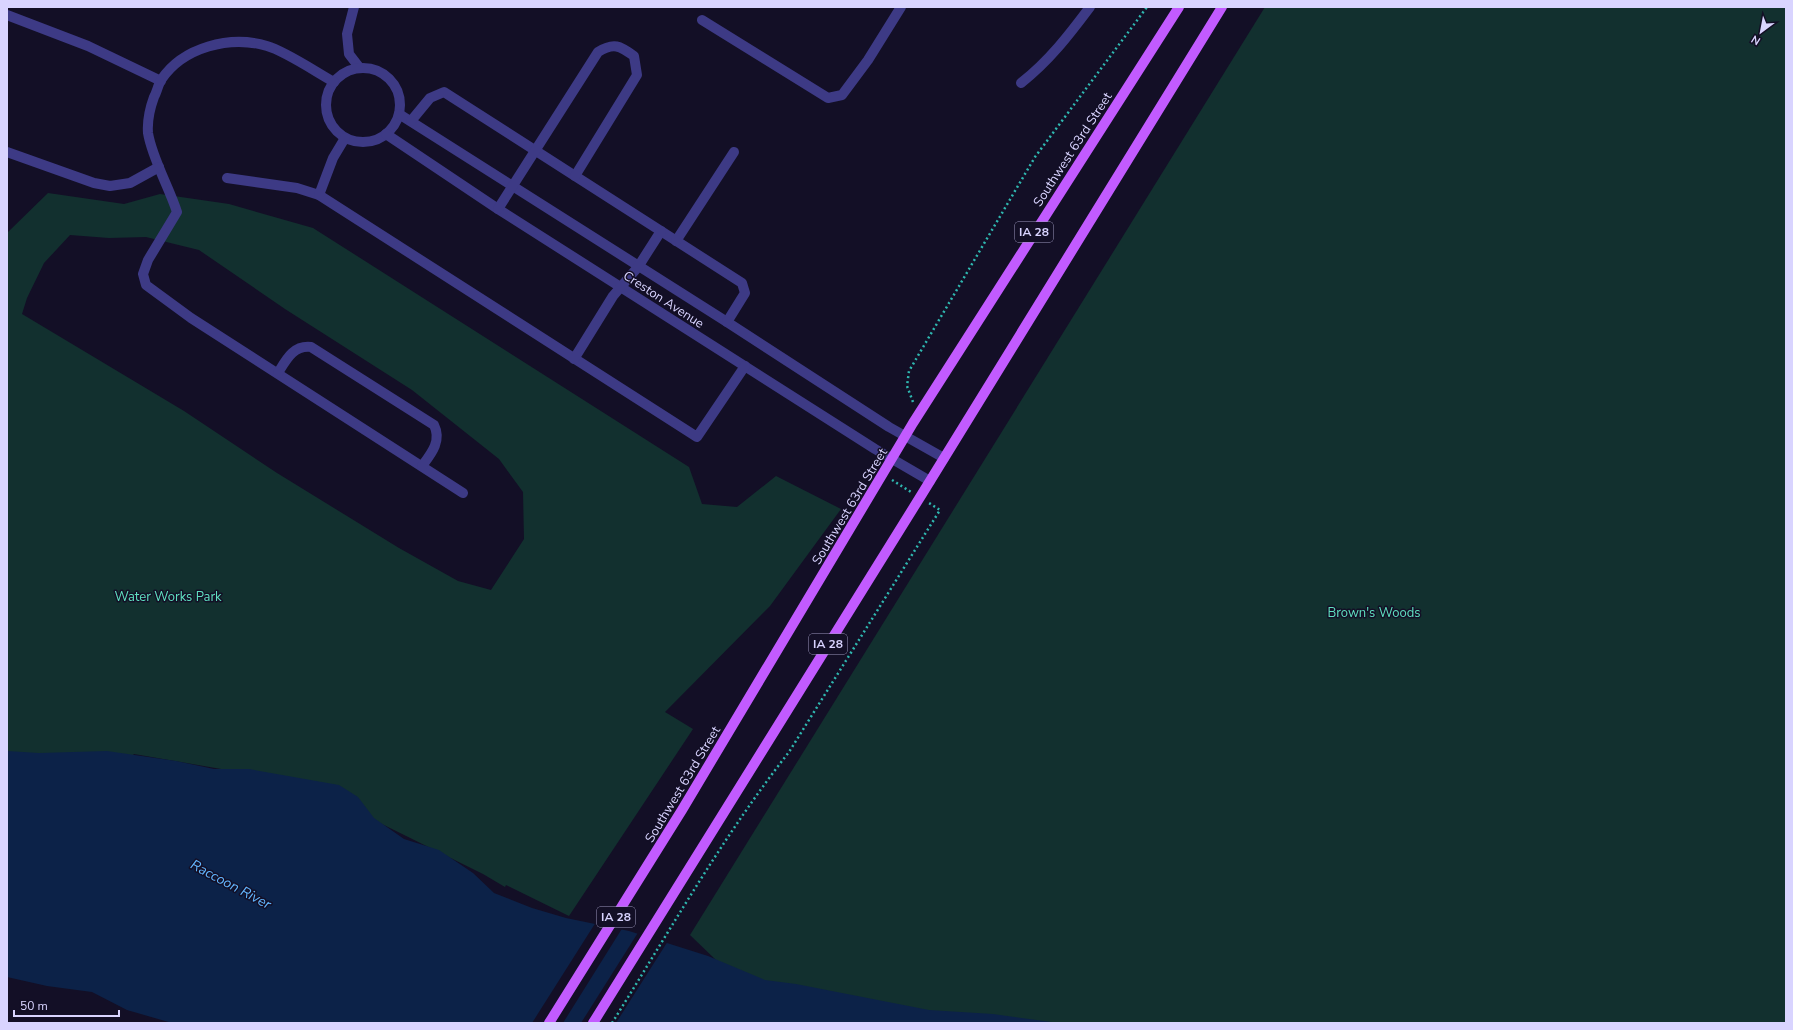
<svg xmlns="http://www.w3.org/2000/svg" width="1793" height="1030" font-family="'Nunito Sans',sans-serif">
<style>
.green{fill:#12302f;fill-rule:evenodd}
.water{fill:#0c2248}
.pier{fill:#130f26}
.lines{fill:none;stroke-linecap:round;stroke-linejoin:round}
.path{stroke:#2fb8b0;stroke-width:2.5;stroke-dasharray:2 3;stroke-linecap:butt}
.minor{stroke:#3d3a85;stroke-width:10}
.major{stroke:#c25bff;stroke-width:10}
.labels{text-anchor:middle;stroke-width:3;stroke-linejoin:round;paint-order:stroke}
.shield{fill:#130f26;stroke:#9e99be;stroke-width:1}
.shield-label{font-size:12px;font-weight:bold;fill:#d9d4ff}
.street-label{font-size:13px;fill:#d9d4ff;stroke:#130f26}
.park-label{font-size:13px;fill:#5fe0c0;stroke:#130f26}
.water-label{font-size:14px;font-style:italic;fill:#62b6ff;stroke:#130f26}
</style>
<rect width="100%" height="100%" fill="#130f26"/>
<g class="green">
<path d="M1265 7H1786V1023H857L768 1010 690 935Z"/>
<path d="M48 193 124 204 160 194 229 204 313 228 689 467 702 504 737 507 776 476 841 509 770 606 665 712 693 729 569 916 506 885 505 887 483 874 297 782 134 754 86 798 7 790V233ZM70 235 109 238 146 237 199 250 285 309 412 390 499 459 523 492 524 539 491 590 458 581 399 548 277 473 184 411 22 314 27 298 44 263Z"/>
</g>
<path class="water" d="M7 751 39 753 107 751 176 761 214 769H249L339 785 358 797 374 818 404 839 439 850 473 873 494 893 532 908 566 918 629 931 708 956 765 980 796 984 929 1010 993 1014 1059 1023H172L127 1010 92 992 47 986 7 977Z"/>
<g class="pier">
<path d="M596 922 623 927 563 1023H532Z"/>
<path d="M639 931 668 941 616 1023H581Z"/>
</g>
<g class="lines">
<g class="path">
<path d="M913 402 907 386 909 371 1035 157 1147 7"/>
<path d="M892 480 911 492"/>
<path d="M612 1023C669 932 723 836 789 752L940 510 929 503"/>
</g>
<g class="minor">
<path d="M354 7 347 34 349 54 359 67"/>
<path d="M7 15 88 46 161 81"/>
<path d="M702 20 828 98 842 95 868 60 901 7"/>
<circle cx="363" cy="105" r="37"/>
<path d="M334 82C316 72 285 51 267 46 230 35 183 47 161 80 158 85 157 92 154 97 150 108 147 120 148 133 152 158 169 187 177 212L148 260 143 274 146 285 191 318 463 493"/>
<path d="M1021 83C1049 61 1069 35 1090 7"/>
<path d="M399 114 727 322 889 427 944 458"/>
<path d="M411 121 430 98 444 92 742 283 745 293 727 322"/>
<path d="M386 134 498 209 875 449 930 481"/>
<path d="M7 152 94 183 110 186 130 183 159 167"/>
<path d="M227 178 297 188 319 195 697 437 745 366"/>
<path d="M319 195 333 158 345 138"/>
<path d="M498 209 598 52C614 42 620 46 634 56L637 75 575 176"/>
<path d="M676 241 734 152"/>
<path d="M574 359 613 296 638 267 661 231"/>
<path d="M278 373C286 360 293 345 311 347L434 425C442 441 431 454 422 466"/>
</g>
<g class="major">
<path d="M549 1023 682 810 913 423 1179 7"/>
<path d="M593 1023 922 494 1222 7"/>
</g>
</g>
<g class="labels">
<g class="shield">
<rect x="1015" y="222" width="38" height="20" rx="3"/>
<rect x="809" y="634" width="38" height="20" rx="3"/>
<rect x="597" y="907" width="38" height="20" rx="3"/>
</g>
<g class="shield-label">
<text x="1034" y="236">IA 28</text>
<text x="828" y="648">IA 28</text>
<text x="616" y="921">IA 28</text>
</g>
<g class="street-label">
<text transform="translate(1072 149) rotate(-57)" y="5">Southwest 63rd Street</text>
<text transform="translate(664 299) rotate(33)" y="5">Creston Avenue</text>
<text transform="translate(849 506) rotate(-59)" y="5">Southwest 63rd Street</text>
<text transform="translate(682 784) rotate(-59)" y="5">Southwest 63rd Street</text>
</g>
<g class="park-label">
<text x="168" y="601">Water Works Park</text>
<text x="1374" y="617">Brown's Woods</text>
</g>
<g class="water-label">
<text transform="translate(231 884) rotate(28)" y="5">Raccoon River</text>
</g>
</g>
<rect width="1793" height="1030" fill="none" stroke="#d9d4ff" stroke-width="16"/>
<g transform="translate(1761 32) rotate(212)" stroke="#130f26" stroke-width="3" paint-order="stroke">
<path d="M0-3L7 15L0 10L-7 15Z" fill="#d9d4ff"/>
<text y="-6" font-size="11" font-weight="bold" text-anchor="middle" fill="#d9d4ff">N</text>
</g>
<path d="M14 1010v6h105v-6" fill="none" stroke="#d9d4ff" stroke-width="2"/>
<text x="20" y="1010" font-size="12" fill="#d9d4ff" stroke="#130f26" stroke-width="3" paint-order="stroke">50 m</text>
</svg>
